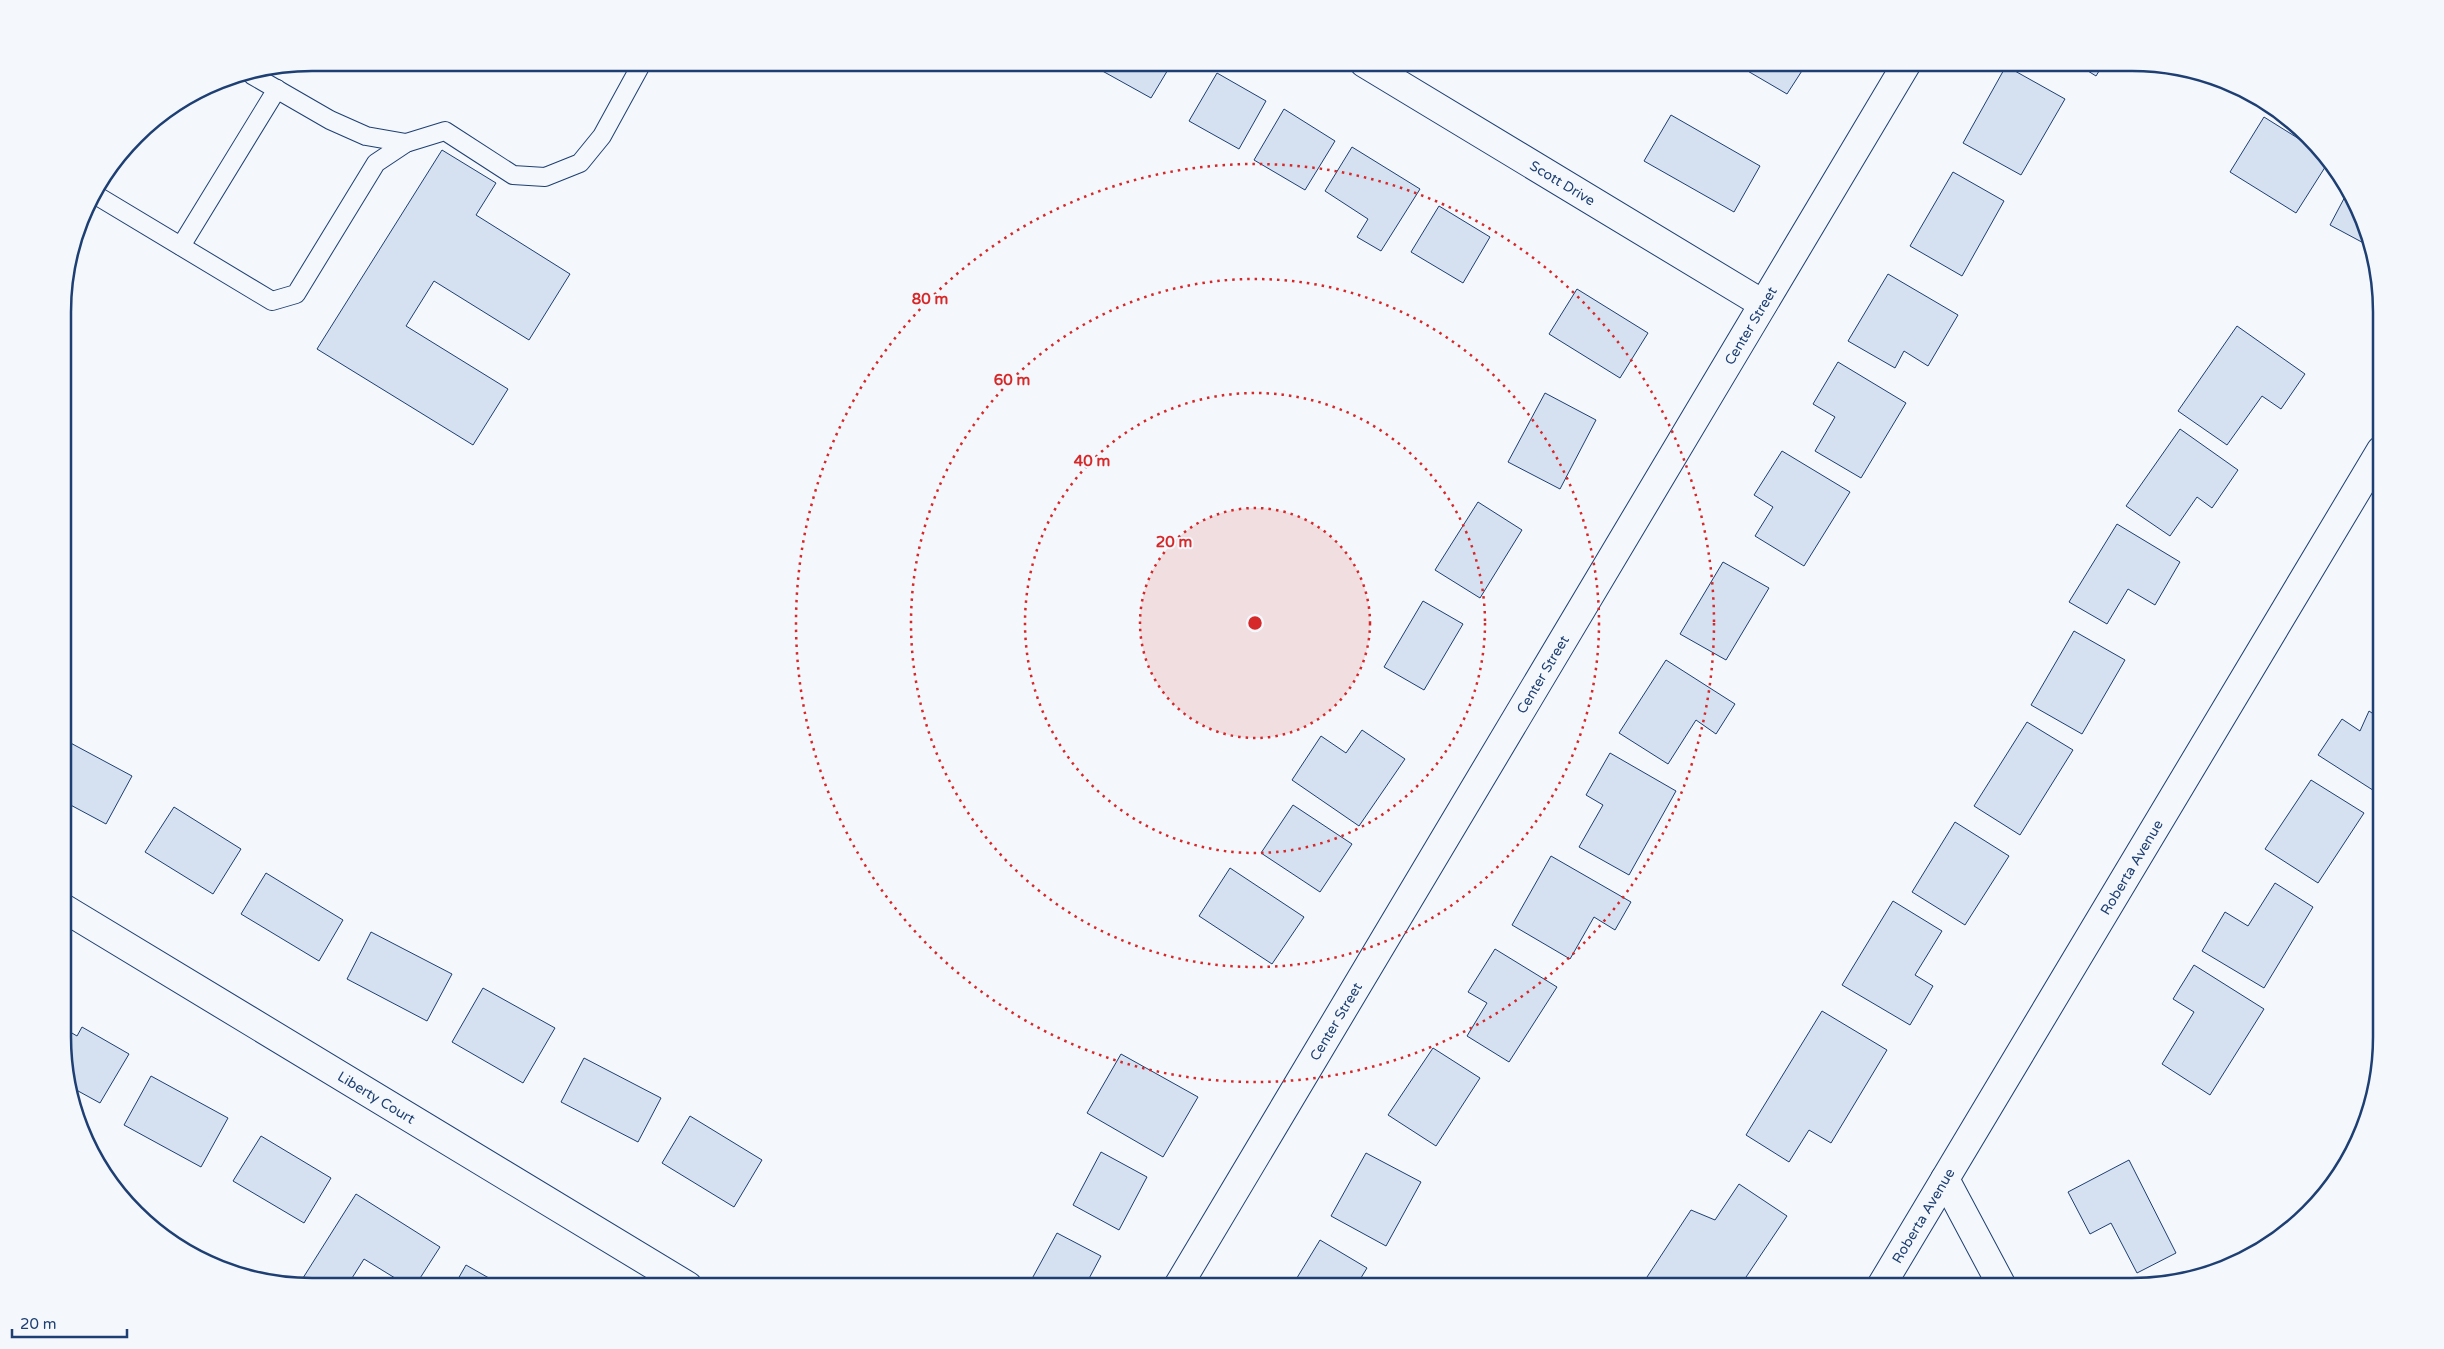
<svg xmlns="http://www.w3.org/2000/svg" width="2444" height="1349" font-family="'Varela Round',sans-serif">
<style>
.building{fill:#d5e0f0;stroke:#1d3f73}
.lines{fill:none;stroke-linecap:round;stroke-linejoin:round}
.lane-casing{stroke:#1d3f73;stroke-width:20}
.street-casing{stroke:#1d3f73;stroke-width:30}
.lane{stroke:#f4f7fb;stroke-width:18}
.street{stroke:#f4f7fb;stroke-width:28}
.ring{fill:none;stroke:#d62828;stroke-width:2.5;stroke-dasharray:2.5 5}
.labels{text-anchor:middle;stroke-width:4;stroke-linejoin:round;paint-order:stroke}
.street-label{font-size:14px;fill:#1d3f73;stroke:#f4f7fb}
.rim{fill:none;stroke:#1d3f73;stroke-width:2.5}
.centre{fill:#d62828;stroke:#f4f7fb;stroke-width:2.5}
.ring-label{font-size:15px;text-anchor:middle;font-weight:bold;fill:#d62828;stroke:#f4f7fb;stroke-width:4;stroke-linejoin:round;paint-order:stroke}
</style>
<rect width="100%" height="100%" fill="#f4f7fb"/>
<g class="building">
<path d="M1088 63H1172L1151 98Z"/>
<path d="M1734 63H1807L1787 94Z"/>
<path d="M2075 63H2104L2096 76Z"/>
<path d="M2006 66 2065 99 2021 175 1963 143Z"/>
<path d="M1217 73 1266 101 1239 149 1189 121Z"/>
<path d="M1284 109 1335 141 1305 190 1254 160Z"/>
<path d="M1671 115 1760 166 1734 212 1644 161Z"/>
<path d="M2264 117 2320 152 2329 161 2296 213 2230 172Z"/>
<path d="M1352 147 1420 189 1381 251 1357 237 1368 219 1325 191Z"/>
<path d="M442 150 496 183 476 215 570 274 529 340 434 281 406 326 508 389 473 445 317 349Z"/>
<path d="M1953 172 2004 201 1962 276 1910 246Z"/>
<path d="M2348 191 2368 232 2371 247 2330 225Z"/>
<path d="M1439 206 1490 237 1463 283 1411 252Z"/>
<path d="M1888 274 1958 315 1928 366 1904 351 1895 368 1848 341Z"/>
<path d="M1577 289 1648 333 1620 378 1549 334Z"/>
<path d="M2237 326 2305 374 2281 409 2262 396 2227 445 2178 411Z"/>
<path d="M1838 362 1906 403 1861 478 1815 451 1835 417 1813 404Z"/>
<path d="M1545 393 1596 420 1560 489 1508 462Z"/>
<path d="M2180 429 2238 470 2212 508 2197 497 2170 536 2126 506Z"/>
<path d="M1782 451 1850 492 1804 566 1755 536 1773 507 1754 495Z"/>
<path d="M1478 502 1522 530 1480 598 1435 570Z"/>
<path d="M2117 524 2180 562 2155 605 2128 589 2107 624 2069 602Z"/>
<path d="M1723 562 1769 588 1726 660 1680 634Z"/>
<path d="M1423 601 1463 624 1424 690 1384 667Z"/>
<path d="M2074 631 2125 660 2082 734 2031 705Z"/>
<path d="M1666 660 1735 704 1716 734 1696 720 1668 764 1619 733Z"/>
<path d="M2369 711 2381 719V790L2379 794 2318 755 2342 719 2360 731Z"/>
<path d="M2027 722 2073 750 2020 835 1974 806Z"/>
<path d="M1362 730 1405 759 1359 826 1292 780 1321 736 1346 753Z"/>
<path d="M65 740 132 776 106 824 65 802Z"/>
<path d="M1610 753 1676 791 1629 875 1579 847 1603 805 1586 795Z"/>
<path d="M2311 780 2364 813 2318 883 2265 849Z"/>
<path d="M1293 805 1352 844 1320 892 1261 853Z"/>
<path d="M174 807 241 849 213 894 145 852Z"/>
<path d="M1955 822 2009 856 1965 925 1912 892Z"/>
<path d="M1551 856 1631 902 1615 930 1594 917 1570 959 1512 925Z"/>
<path d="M1230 868 1304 917 1272 964 1199 916Z"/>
<path d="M266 873 343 920 319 961 241 914Z"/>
<path d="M2275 883 2313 907 2264 988 2202 951 2225 912 2248 926Z"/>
<path d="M1893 901 1942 931 1915 975 1933 986 1910 1025 1842 985Z"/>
<path d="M371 932 452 974 427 1021 347 979Z"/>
<path d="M1495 949 1557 987 1509 1062 1467 1036 1487 1003 1468 992Z"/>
<path d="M2194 965 2264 1009 2210 1095 2162 1064 2194 1012 2173 999Z"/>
<path d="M483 988 555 1028 523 1083 452 1042Z"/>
<path d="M1822 1011 1887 1050 1831 1143 1809 1130 1789 1162 1746 1135Z"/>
<path d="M82 1027 129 1054 100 1103 69 1086 65 1069V1029L77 1036Z"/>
<path d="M1433 1048 1480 1078 1436 1146 1388 1115Z"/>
<path d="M1121 1054 1198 1097 1163 1157 1087 1113Z"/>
<path d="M584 1058 661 1098 638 1142 561 1102Z"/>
<path d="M151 1076 228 1118 201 1167 124 1125Z"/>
<path d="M690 1116 762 1160 734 1207 662 1163Z"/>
<path d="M261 1136 331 1178 304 1223 233 1181Z"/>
<path d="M1101 1152 1147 1177 1119 1230 1073 1205Z"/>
<path d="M1366 1153 1421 1182 1386 1246 1331 1216Z"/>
<path d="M2129 1160 2176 1253 2137 1273 2111 1223 2090 1234 2068 1192Z"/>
<path d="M1739 1184 1787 1216 1740 1286H1660L1647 1277 1691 1210 1715 1220Z"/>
<path d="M356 1194 440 1247 415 1286H408L364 1259 347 1286H317L303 1278Z"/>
<path d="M1057 1233 1101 1256 1085 1286H1028Z"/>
<path d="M1320 1240 1367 1268 1356 1286H1292Z"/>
<path d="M466 1265 503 1286H454Z"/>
</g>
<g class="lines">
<g class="lane-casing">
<g id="lane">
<path d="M252 75 330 120 366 136 406 143"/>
<path d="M94 194 272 301 296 294 376 163 406 143 445 131 513 175 545 177 580 163 602 136 642 63"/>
<path d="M181 246 277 89"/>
</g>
</g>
<g class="street-casing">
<g id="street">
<path id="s1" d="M1364 63 1763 304"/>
<path id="s2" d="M65 909 688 1286"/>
<path d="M1945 1179 2002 1286"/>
<path id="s3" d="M1178 1286 1907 63"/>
<path id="s4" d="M1881 1286 2381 450"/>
</g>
</g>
<use href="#lane" class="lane"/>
<use href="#street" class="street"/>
</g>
<circle cx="1255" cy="623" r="115" fill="#d62828" fill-opacity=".12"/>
<g class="ring">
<circle cx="1255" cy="623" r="115"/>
<circle cx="1255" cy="623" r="230"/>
<circle cx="1255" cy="623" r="344"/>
<circle cx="1255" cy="623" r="459"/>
</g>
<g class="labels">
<g class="street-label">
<text dy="5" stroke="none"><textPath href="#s1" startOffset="232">Scott Drive</textPath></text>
<text dy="5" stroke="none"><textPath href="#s3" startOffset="1118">Center Street</textPath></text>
<text dy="5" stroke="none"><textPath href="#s3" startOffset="712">Center Street</textPath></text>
<text dy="5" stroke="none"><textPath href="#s4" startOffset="488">Roberta Avenue</textPath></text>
<text dy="5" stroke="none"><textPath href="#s3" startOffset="308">Center Street</textPath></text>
<text dy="5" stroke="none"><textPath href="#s2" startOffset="364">Liberty Court</textPath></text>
<text dy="5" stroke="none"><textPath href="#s4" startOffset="82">Roberta Avenue</textPath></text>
</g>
</g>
<path d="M0 0H2444V1349H0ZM312 71H2132A241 241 0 0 1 2373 312V1037A241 241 0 0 1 2132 1278H312A241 241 0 0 1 71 1037V312A241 241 0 0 1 312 71Z" fill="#f4f7fb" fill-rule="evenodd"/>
<path class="rim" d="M312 71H2132A241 241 0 0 1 2373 312V1037A241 241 0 0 1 2132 1278H312A241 241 0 0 1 71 1037V312A241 241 0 0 1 312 71Z"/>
<circle cx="1255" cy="623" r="8" class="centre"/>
<g class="ring-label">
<text x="930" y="304">80 m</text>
<text x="1012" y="385">60 m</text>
<text x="1092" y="466">40 m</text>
<text x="1174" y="547">20 m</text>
</g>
<path d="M12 1329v8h115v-8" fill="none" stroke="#1d3f73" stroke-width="2.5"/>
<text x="20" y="1329" font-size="15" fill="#1d3f73" stroke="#f4f7fb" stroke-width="4" paint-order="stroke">20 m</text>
</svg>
